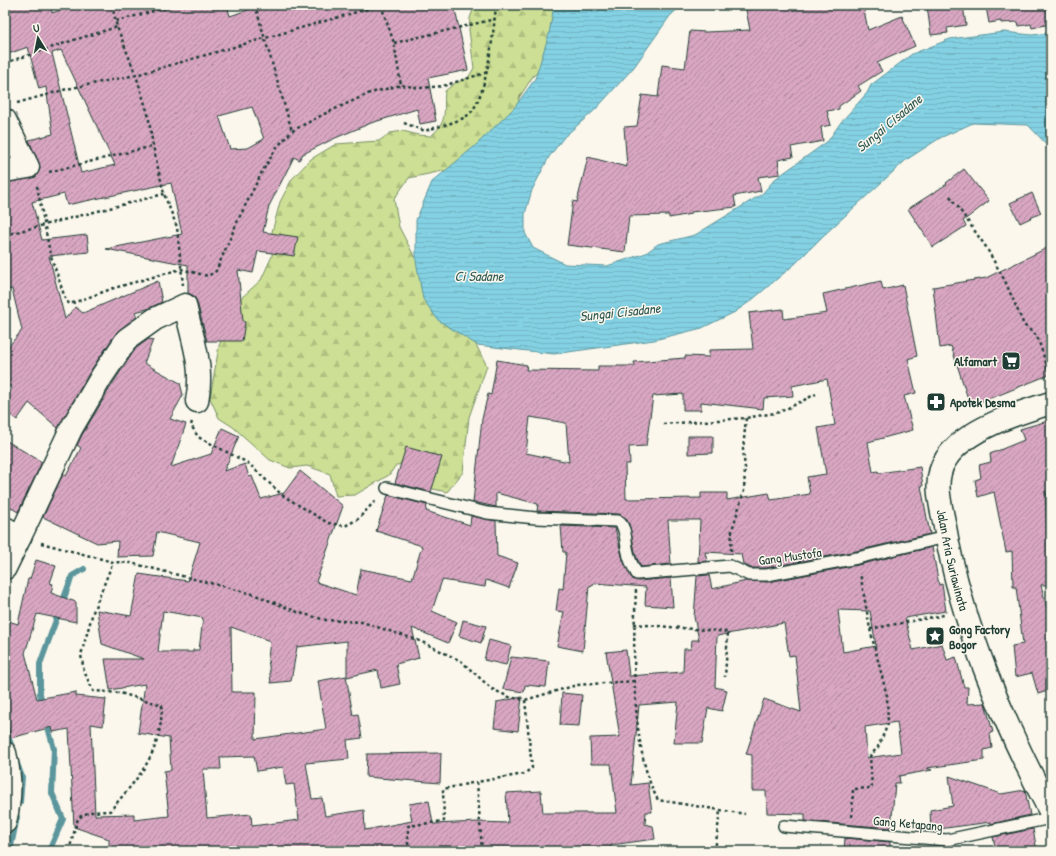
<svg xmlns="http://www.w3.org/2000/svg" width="1056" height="856" font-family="'Patrick Hand',sans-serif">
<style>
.forest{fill:url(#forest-firs);stroke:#768e64}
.water{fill:url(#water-rules);stroke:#5c969d}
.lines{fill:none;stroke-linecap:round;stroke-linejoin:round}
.stream{stroke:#5c969d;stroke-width:6}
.building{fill:url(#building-hatch);stroke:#1f3d34;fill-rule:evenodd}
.service-casing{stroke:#1f3d34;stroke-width:14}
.minor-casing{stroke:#1f3d34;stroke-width:25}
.primary-casing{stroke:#1f3d34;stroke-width:25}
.path{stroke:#1f3d34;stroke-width:2.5;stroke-dasharray:3 3;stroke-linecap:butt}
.service{stroke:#fbf7ec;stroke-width:11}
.minor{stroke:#fbf7ec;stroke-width:22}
.primary{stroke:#fbf7ec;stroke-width:22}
.labels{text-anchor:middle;stroke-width:3;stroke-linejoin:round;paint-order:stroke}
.poi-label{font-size:13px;font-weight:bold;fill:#1f3d34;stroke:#fbf7ec;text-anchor:start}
.street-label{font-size:13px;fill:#1f3d34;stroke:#fbf7ec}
.water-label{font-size:14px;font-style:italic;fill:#335b57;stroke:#fbf7ec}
</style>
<defs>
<pattern id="forest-firs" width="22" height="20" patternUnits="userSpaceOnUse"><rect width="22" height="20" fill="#ccdf94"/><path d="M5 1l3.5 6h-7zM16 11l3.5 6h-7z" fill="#afc080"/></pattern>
<pattern id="water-rules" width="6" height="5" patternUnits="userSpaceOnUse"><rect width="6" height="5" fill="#84d1e3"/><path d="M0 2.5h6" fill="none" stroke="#72b4c3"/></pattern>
<pattern id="building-hatch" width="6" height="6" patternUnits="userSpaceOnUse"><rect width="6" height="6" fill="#d9a6c2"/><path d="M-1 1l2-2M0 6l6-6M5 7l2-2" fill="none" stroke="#af889e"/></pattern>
</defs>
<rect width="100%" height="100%" fill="#fbf7ec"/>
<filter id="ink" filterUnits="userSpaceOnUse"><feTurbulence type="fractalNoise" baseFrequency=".025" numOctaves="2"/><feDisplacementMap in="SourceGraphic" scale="8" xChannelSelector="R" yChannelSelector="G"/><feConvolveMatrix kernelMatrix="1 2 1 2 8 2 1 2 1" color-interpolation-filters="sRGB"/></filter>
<g filter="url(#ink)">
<path class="forest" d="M475 5H568L554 59 533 76 519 98 517 124 457 168 409 178 394 199 399 227 412 252 474 341 487 366 469 417 463 472 447 492 424 487 421 463 396 465 389 475 355 495 336 496 330 474 307 466 290 468 270 460 233 427 219 418 210 398 219 346 228 322 240 299 261 280 272 256V232L280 202 292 179 311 159 336 144 379 141 390 133 403 131 418 135 431 136C449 120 443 112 445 91L455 83 468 78 474 68 469 30 470 18Z"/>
<path class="water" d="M554 5H682L670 16 634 67 595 110 564 137 549 157 532 190 525 214V233L533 248 565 264 607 266 646 253 658 244 695 235 762 194 775 179 828 141 841 122 867 93 871 85 912 54 950 39 1004 32 1032 35 1051 33V149L1028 125 973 123 940 138 906 160 823 236 796 263 752 300 735 312 702 328 654 340 554 354 477 345 438 320 423 299 416 261V220L432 182 476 145 514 108 535 79 549 34Z"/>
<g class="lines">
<g class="stream">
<path d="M43 706 40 694V664L72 576 84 569"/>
<path d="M46 720 54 749 52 793 63 819 49 851"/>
<path d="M5 728 13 750"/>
<path d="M16 761 22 777 20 802"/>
<path d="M10 851 17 817"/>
</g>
</g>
<g class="building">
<path d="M5 5H51L52 13 75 5H227L230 16 262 5H454L468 70 428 78 436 121 420 124 417 109 371 123 333 139 303 154 299 160 294 157 269 206 263 232 298 237 294 256 258 251 253 273 238 270 243 321 245 322 242 341H207L197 302 194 296 188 293V265L106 249 182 234 171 183 67 205 64 194 32 202 42 240 87 235 89 252 49 256 65 319 75 307 83 313 158 281 162 302 147 309 135 312 137 317 117 332 91 370 58 428 29 403 17 420 5 411V398L12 388 5 383V351L22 330 12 289 5 290V183L36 177 40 167 29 140 53 134 46 87 39 89 28 47 5 55ZM61 50 115 165 81 173 52 53ZM252 107 264 139 248 148 230 149 219 116Z"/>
<path d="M776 5H863L868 30 902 16 915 46 877 63 882 71 858 86 861 91 839 106V109L827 111 831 125 821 127 823 141 791 147 793 157 778 160 780 174 758 177 761 191 734 196 736 207 691 212V214L669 218V215L629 216 625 252 567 245 573 201 577 202 588 157 627 167 624 127 637 126 642 95 658 97 662 65 685 68 690 31 706 32 750 30 746 10Z"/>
<path d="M944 5 945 9 963 6 966 25 947 28 948 33 931 35 927 6Z"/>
<path d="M999 5H1046L1050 24 1032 28 1031 24 1019 26 1018 22 1001 23V21L989 23 986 7Z"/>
<path d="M964 169 989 201 963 221 966 226 933 247 908 209 947 184 946 183Z"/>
<path d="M1032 193 1041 213 1020 223 1010 203Z"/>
<path d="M1051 246V374L999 395 970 405 951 346 940 348 933 287 986 278Z"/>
<path d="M881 281 883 290 903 285 917 356 908 359 916 393 904 396 913 430 868 442 873 472 878 471 879 473 920 467 923 486H921L930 534 856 551 766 568H751L743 564 741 554 705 552 707 561 698 562 700 520H668L671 564 641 567 636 556 629 524 626 518 619 514 537 511 538 504 496 493V507L473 502 482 419 488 394 491 395 497 360 527 365 526 370 598 371V366H635L634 362 685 358V356L709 357V350L753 349 749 313 783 309 784 319 827 313 823 294ZM827 379 835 425 818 428 826 474 807 477 810 494 771 500 769 493 727 500V493H701V498L626 499 625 464H630L629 447 646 446 653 396 683 394V410H701V402L763 409 764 398 793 396 792 386ZM530 417 566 423 569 462 526 453Z"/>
<path d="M149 339 153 340 144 363 180 383 183 395 170 419 186 424 171 467 211 454 222 428 239 436 224 471 245 464 249 477 252 476 261 499 284 493 300 471 343 506 316 582 356 595 361 569 412 579 422 546 376 531 388 495 427 505 426 511 470 525 471 516 496 521 497 556 518 563 509 588 486 580 485 587 442 580 432 611 457 622 448 643 412 628 419 658 396 664 400 684 381 688 378 670 347 677V641L297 647 291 681 271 683 268 658 270 641 231 627 232 692H256L255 739 326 729 318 681 346 676 353 715 358 714 362 738 347 740 349 759 306 763 312 799 322 798 325 816 364 810 365 830 412 821 409 804 429 801 433 824 479 822 508 823 506 793 541 791 543 813H617L611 764H591L590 738 620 737 606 652 626 650 629 676 683 672 684 649H691L692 640H699L694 617 697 576 709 575 712 589 746 581 768 582 858 565 932 547 939 585 942 584 946 611 905 618 913 650 942 644 947 660 956 657 964 687H968L967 704 985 703 993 732 990 733 992 748 984 750V760L927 768 932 770 899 776 900 783H895L891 828 805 821V814L767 813 766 791H752V755L746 754 764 699 801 712 795 655 789 656 784 623 717 636 715 687 727 690 722 711 708 708 702 743H674L678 702 639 705 631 785 648 783 652 812H646L645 824 653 826 655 839 611 845 610 851H515L516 849 476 848V851H335V847L312 851H265L264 849 238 851V846L189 851H109V839L74 827 69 729 53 732 52 727 11 738 5 716V620L18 624 28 579H30L36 560 56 566 50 583 53 584 51 593 76 602V622L37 614 25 653 37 699 76 692V696L106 699 103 726 91 724 95 815 134 814V820L169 816 164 771 171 770 169 738 138 733 145 684 110 690 105 659H144L102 644 97 610 131 616 139 574 188 581 200 542 157 532 153 556 117 557 118 541 97 543 43 517 63 474 66 476 81 448 77 445 82 435 113 383 136 348ZM838 610 870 611 876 646 843 652ZM163 611 203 618 199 650H193V652H158ZM897 722 901 753 867 758 865 727ZM254 756 257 771 283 767 286 785 294 784 299 820 252 826 251 814 207 818 203 769H221L220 757Z"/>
<path d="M1051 420V505L1045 491 1050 585H1041L1051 624V690L1038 694 1032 673 1015 677 1012 646 1023 644 1016 587H1013L1012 551 1006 552 994 492 978 497 975 480 981 478 979 465 991 462 990 454 1024 440 1020 429Z"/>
<path d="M688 436H713V453L688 454Z"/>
<path d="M5 440 42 462 18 512 5 504Z"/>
<path d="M406 447 442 457 431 492 395 483Z"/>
<path d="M561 526 615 528 623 560 631 577 638 581 671 578 673 607 645 605 646 587 594 583V585L589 586 583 651 557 646 564 612 556 611 559 588 563 589 566 552H563Z"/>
<path d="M463 620 486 626 481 643 459 636Z"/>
<path d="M489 640 511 646 506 665 484 660Z"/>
<path d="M511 657 549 661 546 687 525 685 524 692 503 689Z"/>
<path d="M562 693 582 695 579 726 560 725Z"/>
<path d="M522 697 518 731 494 728 497 702Z"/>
<path d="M441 753 440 783 366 777 367 754Z"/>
<path d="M949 776 1001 794 1025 790 1030 815 991 824V822L931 830 930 810 953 806Z"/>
<path d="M1033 829 1037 851H996L993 837Z"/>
<path d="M845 838 890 842V851H844Z"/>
</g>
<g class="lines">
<g class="service-casing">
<g id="service">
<path d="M387 488 487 513 536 518 618 521C627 527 625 542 628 552 629 560 633 567 637 574L730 566 749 575H767L857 558 946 537"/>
<path d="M784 826 947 840 1051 818"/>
</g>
</g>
<g class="minor-casing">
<g id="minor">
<path d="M5 120 28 167 5 171"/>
<path d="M5 528 20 537 5 568"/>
<path d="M20 537 71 429 102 376 127 339 155 319 185 305C192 339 204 366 197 401"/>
<path d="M5 753C11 779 11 796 5 822"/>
</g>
</g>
<g class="primary-casing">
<g id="primary">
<path id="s1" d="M1051 403C1018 413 965 429 946 459 932 480 941 505 945 527 962 627 1004 724 1051 813"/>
</g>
</g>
<g class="path">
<path d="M112 5 117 27 136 75 148 114 153 146 164 194 177 227 183 285"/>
<path d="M255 5 292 131"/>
<path d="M381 5 394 43 401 85"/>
<path d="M116 21 177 5"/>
<path d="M394 43 495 19"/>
<path d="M5 63 74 40 117 27"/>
<path d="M17 103 67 89 136 75 381 5"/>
<path d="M404 123 425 131C438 126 457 123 468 115 487 101 494 28 496 5"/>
<path d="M49 172 153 146"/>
<path d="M37 186 50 253 66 301 70 304 114 288 181 269 208 276 216 271 238 220 262 172 277 147 292 131 324 114 370 93 401 85 420 88 443 86 488 72"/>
<path d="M950 196 986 247 1005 281 1024 325 1037 336 1051 378"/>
<path d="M5 235 164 194"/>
<path d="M192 422 191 425 198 437 248 463 282 495 328 523 345 526 358 519 377 499"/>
<path d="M663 424 746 418 780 412 816 394"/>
<path d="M41 543 113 562 131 563 253 594 300 613 326 620 362 622 420 641 461 661 492 689 509 697 525 700 577 685 635 681"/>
<path d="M731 551 732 530 744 491 745 468 743 450 746 418"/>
<path d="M636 590C633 647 630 751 658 800L745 814"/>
<path d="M634 624 728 632 725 677"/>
<path d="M870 629 944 615"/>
<path d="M852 817 853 789 872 788 870 756 878 747 888 724 887 696 870 629 860 573"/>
<path d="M69 851 78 818 89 812 110 811C140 775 161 755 162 705L120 693 93 691 84 671 81 655 93 612 113 562"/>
<path d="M408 851V826L444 821 443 789 477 782"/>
<path d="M482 851 477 782 524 774 532 768 525 700"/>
<path d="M715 851 720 811"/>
</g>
<use href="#service" class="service"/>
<use href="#minor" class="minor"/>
<use href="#primary" class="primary"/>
</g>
</g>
<defs>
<g id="supermarket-square" transform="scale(1)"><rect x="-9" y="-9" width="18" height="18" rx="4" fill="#1f3d34" stroke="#fbf7ec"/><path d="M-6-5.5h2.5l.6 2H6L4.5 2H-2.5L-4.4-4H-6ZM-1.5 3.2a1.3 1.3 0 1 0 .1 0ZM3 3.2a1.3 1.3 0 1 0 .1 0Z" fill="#fff"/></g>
<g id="pharmacy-square" transform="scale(1)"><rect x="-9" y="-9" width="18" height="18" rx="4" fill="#1f3d34" stroke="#fbf7ec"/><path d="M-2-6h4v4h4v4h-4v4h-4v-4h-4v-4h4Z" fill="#fff"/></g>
<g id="sight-square" transform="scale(1)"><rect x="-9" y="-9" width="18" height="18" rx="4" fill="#1f3d34" stroke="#fbf7ec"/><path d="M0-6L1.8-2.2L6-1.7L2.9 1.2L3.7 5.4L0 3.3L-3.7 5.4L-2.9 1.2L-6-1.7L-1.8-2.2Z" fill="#fff"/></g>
</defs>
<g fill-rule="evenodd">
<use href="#supermarket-square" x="1011" y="361"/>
<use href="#pharmacy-square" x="936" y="402"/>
<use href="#sight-square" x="935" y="636"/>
</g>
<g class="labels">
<g class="poi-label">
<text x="997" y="366" text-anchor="end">Alfamart</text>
<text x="950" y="407">Apotek Desma</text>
<text x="949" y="634">Gong Factory<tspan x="949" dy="15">Bogor</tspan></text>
</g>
<g class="street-label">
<text transform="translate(790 556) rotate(-8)" y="5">Gang Mustofa</text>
<text dy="5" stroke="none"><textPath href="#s1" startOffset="225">Jalan Aria Suriawinata</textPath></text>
<text transform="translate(908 823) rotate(5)" y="5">Gang Ketapang</text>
</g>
<g class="water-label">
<text transform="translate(889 123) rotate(-40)" y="5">Sungai Cisadane</text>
<text x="479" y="281">Ci Sadane</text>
<text transform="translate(620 312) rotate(-6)" y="5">Sungai Cisadane</text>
</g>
</g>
<rect width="1056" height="856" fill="none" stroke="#fbf7ec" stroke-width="20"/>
<rect x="10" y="10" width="1036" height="836" fill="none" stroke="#1f3d34" stroke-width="1.5" filter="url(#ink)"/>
<g transform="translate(38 38) rotate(350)" stroke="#fbf7ec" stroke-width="3" paint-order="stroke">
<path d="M0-3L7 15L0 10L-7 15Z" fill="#1f3d34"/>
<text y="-6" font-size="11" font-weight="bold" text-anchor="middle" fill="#1f3d34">U</text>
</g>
</svg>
